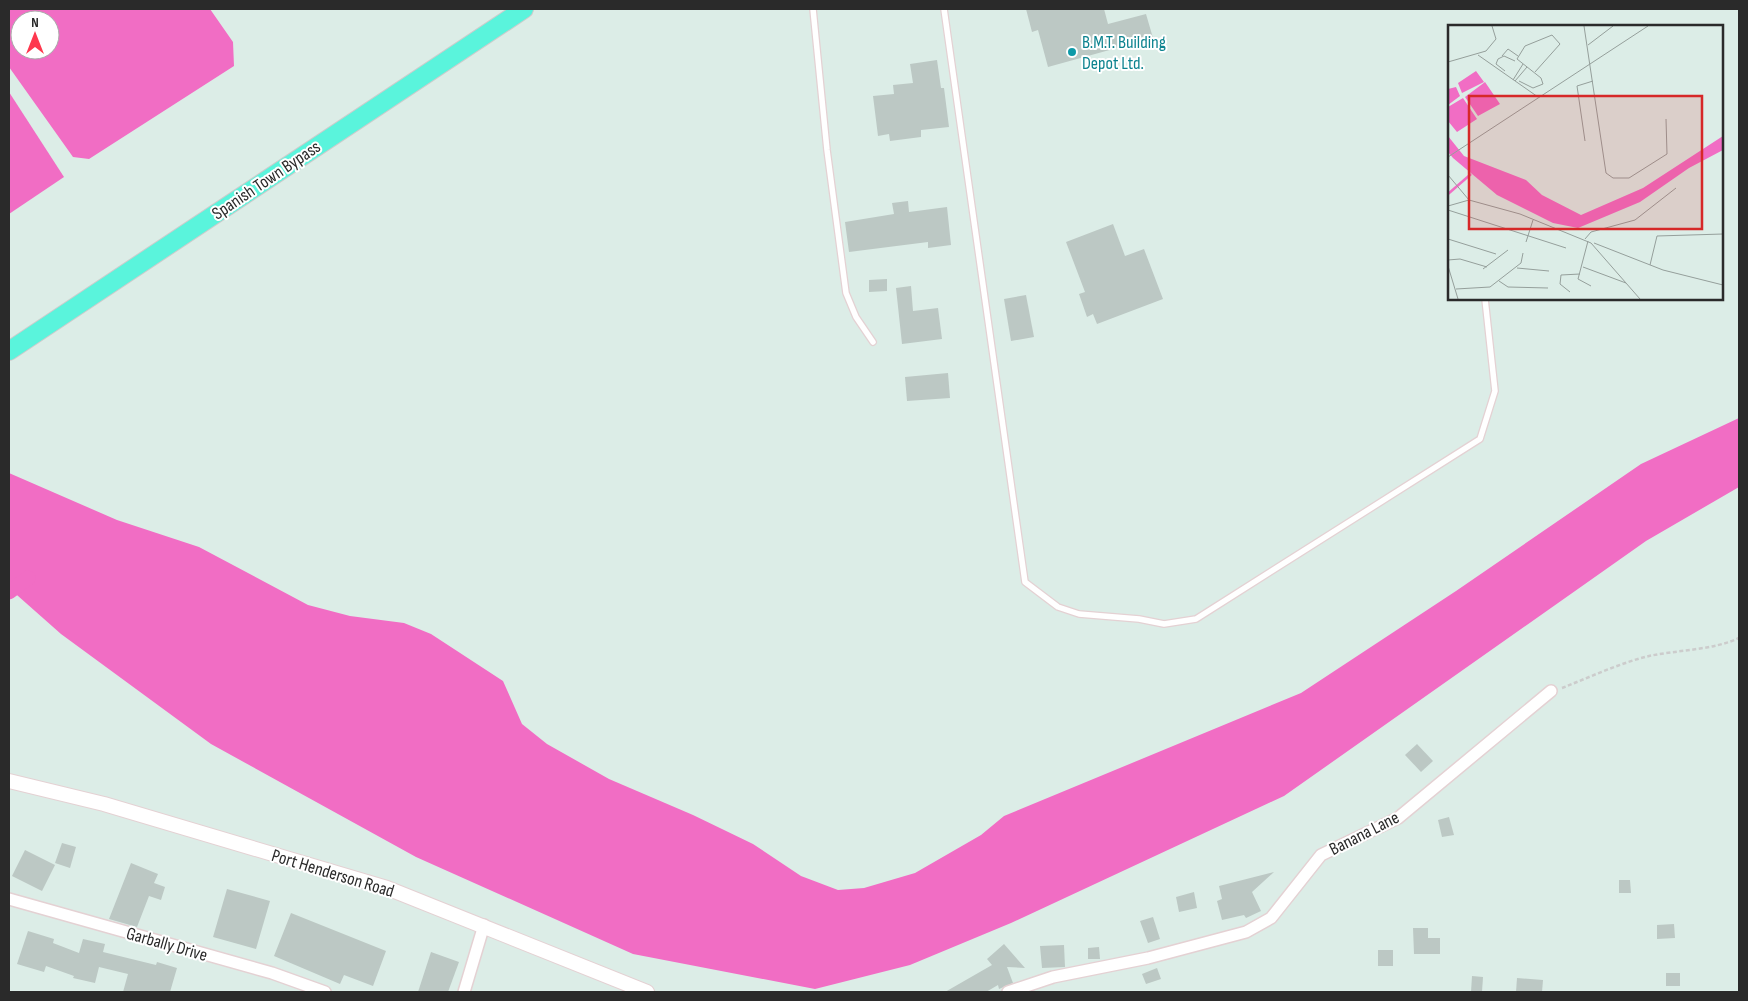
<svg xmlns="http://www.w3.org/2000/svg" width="1748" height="1001" font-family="'Sofia Sans Condensed',sans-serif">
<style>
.water{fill:#f16dc4;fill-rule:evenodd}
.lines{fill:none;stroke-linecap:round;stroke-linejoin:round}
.canal{stroke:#f16dc4;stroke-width:15}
.building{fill:#bcc8c4}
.service-casing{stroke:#e4d1d3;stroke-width:8}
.minor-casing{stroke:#e4d1d3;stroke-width:14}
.tertiary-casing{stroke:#e4d1d3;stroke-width:16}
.primary-casing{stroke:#ccc;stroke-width:20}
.path{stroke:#ccc;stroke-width:2.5;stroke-dasharray:4 2.5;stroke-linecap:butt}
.service{stroke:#fff;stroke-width:5.5}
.minor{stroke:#fff;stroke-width:11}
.tertiary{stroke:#fff;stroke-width:14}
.primary{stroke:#5af4dc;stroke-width:18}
.culture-dot{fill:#0f9aa8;stroke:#fff;stroke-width:2}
.labels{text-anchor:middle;stroke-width:4;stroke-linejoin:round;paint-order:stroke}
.culture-label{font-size:18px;fill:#0d838f;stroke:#fff;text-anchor:start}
.street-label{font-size:18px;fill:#2a2a2a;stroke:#fff}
.inset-river{fill:none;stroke:#f16dc4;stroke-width:2.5}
.inset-road{fill:none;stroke:#959f9b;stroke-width:1}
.view{fill:#d62828;fill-opacity:0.15;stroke:#d62828;stroke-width:2.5}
.inset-edge{fill:none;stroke:#2a2a2a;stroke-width:2.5}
</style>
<rect width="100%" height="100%" fill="#dcede7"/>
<g class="water">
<path d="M9 9H210L233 42 234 66 89 159 73 157 9 67ZM20 20H50V50H20Z"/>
<path d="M9 92 64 177 9 214Z"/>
<path d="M1739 418V487L1646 541 1284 796 1011 923 910 965 815 989 633 954 416 857 211 744 61 634 9 588V473L117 520 199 547 308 605 350 616 404 623 431 634 503 681 522 724 547 744 609 779 693 815 753 844 801 876 838 890 864 888 915 873 981 835 1004 816 1301 693 1456 591 1641 464Z"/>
</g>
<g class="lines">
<path class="canal" d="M9 592 28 578"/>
</g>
<g class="building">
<path d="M1026 9H1104L1108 24 1146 14 1153 38 1048 67 1038 30 1032 32Z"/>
<path d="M937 60 941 88H944L949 127 921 130V137L890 141 889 134 878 136 873 96 894 94 893 85 913 83 910 64Z"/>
<path d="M908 201 909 212 947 207 951 245 928 248V242L849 252 845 222 894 214 892 203Z"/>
<path d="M1113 224 1125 256 1144 249 1163 299 1097 324 1093 314 1087 317 1079 294 1085 292 1066 242Z"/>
<path d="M887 279V291L869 292V280Z"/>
<path d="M911 286 913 311 938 308 942 339 902 344 896 288Z"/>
<path d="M1026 295 1034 337 1011 341 1004 299Z"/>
<path d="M948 373 950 398 907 401 905 377Z"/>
<path d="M1417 744 1433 761 1421 772 1405 755Z"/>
<path d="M1449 817 1454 835 1442 837 1438 820Z"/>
<path d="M62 843 76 847 70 868 55 863Z"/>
<path d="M25 850 55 865 42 891 12 876Z"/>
<path d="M131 863 158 874 154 883 165 887 161 900 149 896 137 927 109 919Z"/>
<path d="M1274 872 1252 892 1261 911 1246 918 1244 915 1222 920 1217 901 1222 899 1219 886Z"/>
<path d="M1619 880H1630L1631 893H1619Z"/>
<path d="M227 889 270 901 256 949 213 937Z"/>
<path d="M1194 892 1197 908 1179 912 1176 897Z"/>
<path d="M291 913 386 951 373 986 344 975 340 984 274 956Z"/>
<path d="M1153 917 1160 939 1148 943 1140 921Z"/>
<path d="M1674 924 1675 938 1657 939V925Z"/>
<path d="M1413 928H1428V938H1440V954H1414Z"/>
<path d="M28 931 54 939 53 943 79 953 83 939 105 944 103 952 156 965 157 962 177 968 170 992H123L128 974 99 967 95 983 73 978 74 976 46 966 44 972 17 964Z"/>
<path d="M1004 944 1025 968 1007 967 1013 983 999 989 998 985 986 992H945L992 965 987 959Z"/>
<path d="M1064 945 1065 967 1042 968 1040 946Z"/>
<path d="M1099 947 1100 959H1088V948Z"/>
<rect x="1378" y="950" width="15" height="16"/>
<path d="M431 952 459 962 448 992H418Z"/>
<path d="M1157 968 1161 979 1146 984 1142 974Z"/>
<rect x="1666" y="973" width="14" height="13"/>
<path d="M1472 976 1483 977 1482 992H1471Z"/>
<path d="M1517 978 1543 980 1542 992H1516Z"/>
</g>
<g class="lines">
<g class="service-casing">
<g id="service">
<path d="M813 9 827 150 846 293 856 317 873 342"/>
<path d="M944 9 1025 582 1058 607 1079 614 1139 619 1164 624 1196 619 1480 439 1495 391 1485 299"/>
</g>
</g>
<g class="minor-casing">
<g id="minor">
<path d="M9 899 272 973 325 992"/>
<path d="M464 992 484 925"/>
<path d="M1008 992 1053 977 1148 958 1246 932 1271 918 1321 855 1398 818 1551 691"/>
</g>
</g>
<g class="tertiary-casing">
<path id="tertiary" d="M9 781 104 804 387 888 647 992"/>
</g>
<g class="primary-casing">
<path id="primary" d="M9 351 524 9"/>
</g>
<path class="path" d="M1562 688C1590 677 1620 663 1649 656 1677 650 1714 650 1739 638"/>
<use href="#service" class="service"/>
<use href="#minor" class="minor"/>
<use href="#tertiary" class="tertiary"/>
<use href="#primary" class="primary"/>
</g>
<circle class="culture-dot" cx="1072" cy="52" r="5"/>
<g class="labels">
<g class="culture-label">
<text x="1082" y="48">B.M.T. Building<tspan x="1082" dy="21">Depot Ltd.</tspan></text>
</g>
<g class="street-label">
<text transform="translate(266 180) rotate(-34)" y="6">Spanish Town Bypass</text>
<text transform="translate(1364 833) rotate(-27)" y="6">Banana Lane</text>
<text transform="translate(333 873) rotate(17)" y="6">Port Henderson Road</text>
<text transform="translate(167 944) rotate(16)" y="6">Garbally Drive</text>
</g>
</g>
<g transform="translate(1448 25)">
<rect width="275" height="275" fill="#dcede7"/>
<path d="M28 46 36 57 14 68 10 58ZM37 57 52 79 30 91 17 72ZM8 62 12 71 0 80V64ZM15 73 29 94 9 107 0 96V82ZM0 111 16 131 78 155 94 170 133 190 195 163 275 111V125L241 143 192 177 130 203 105 198 49 170 5 133 0 127Z" fill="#f16dc4"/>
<path class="inset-river" d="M0 169 23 149"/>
<path class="inset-road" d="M136 1 158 148 165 153H181L219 129 218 94M140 20 165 1M30 30 90 72M54 31 60 24 70 31M0 37 38 26 48 14 44 1M57 46 48 39 50 34 56 31 67 36M65 55 75 39M67 56 79 42M71 56 85 63 95 59 93 53 69 34 77 21 104 10 112 19 87 47M137 116 129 61 145 56M0 132 200 1M0 150 21 175 72 189 143 218 192 274M0 181 21 175M0 185 118 223M0 214 48 229M137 214 143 207 187 195 228 163M140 216 130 254 143 261M78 217 85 195M146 218 215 245 275 260M0 235 12 234 39 242M202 240 209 211 275 209M0 241 10 274M135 242 178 258M69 243 101 246M35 244 60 225M51 256 60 262 100 263M8 264 42 262 73 238 75 228M122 267 112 259 113 250 132 249"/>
<path class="view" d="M21 71H254V204H21Z"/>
<rect width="275" height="275" class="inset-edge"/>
</g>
<rect width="1748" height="1001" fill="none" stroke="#2a2a2a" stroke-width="20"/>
<g transform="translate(35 35)"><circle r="24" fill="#ffffff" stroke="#aaaaaa"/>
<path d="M0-4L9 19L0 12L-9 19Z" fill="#fe384e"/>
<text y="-8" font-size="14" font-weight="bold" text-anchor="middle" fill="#2a2a2a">N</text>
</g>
</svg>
